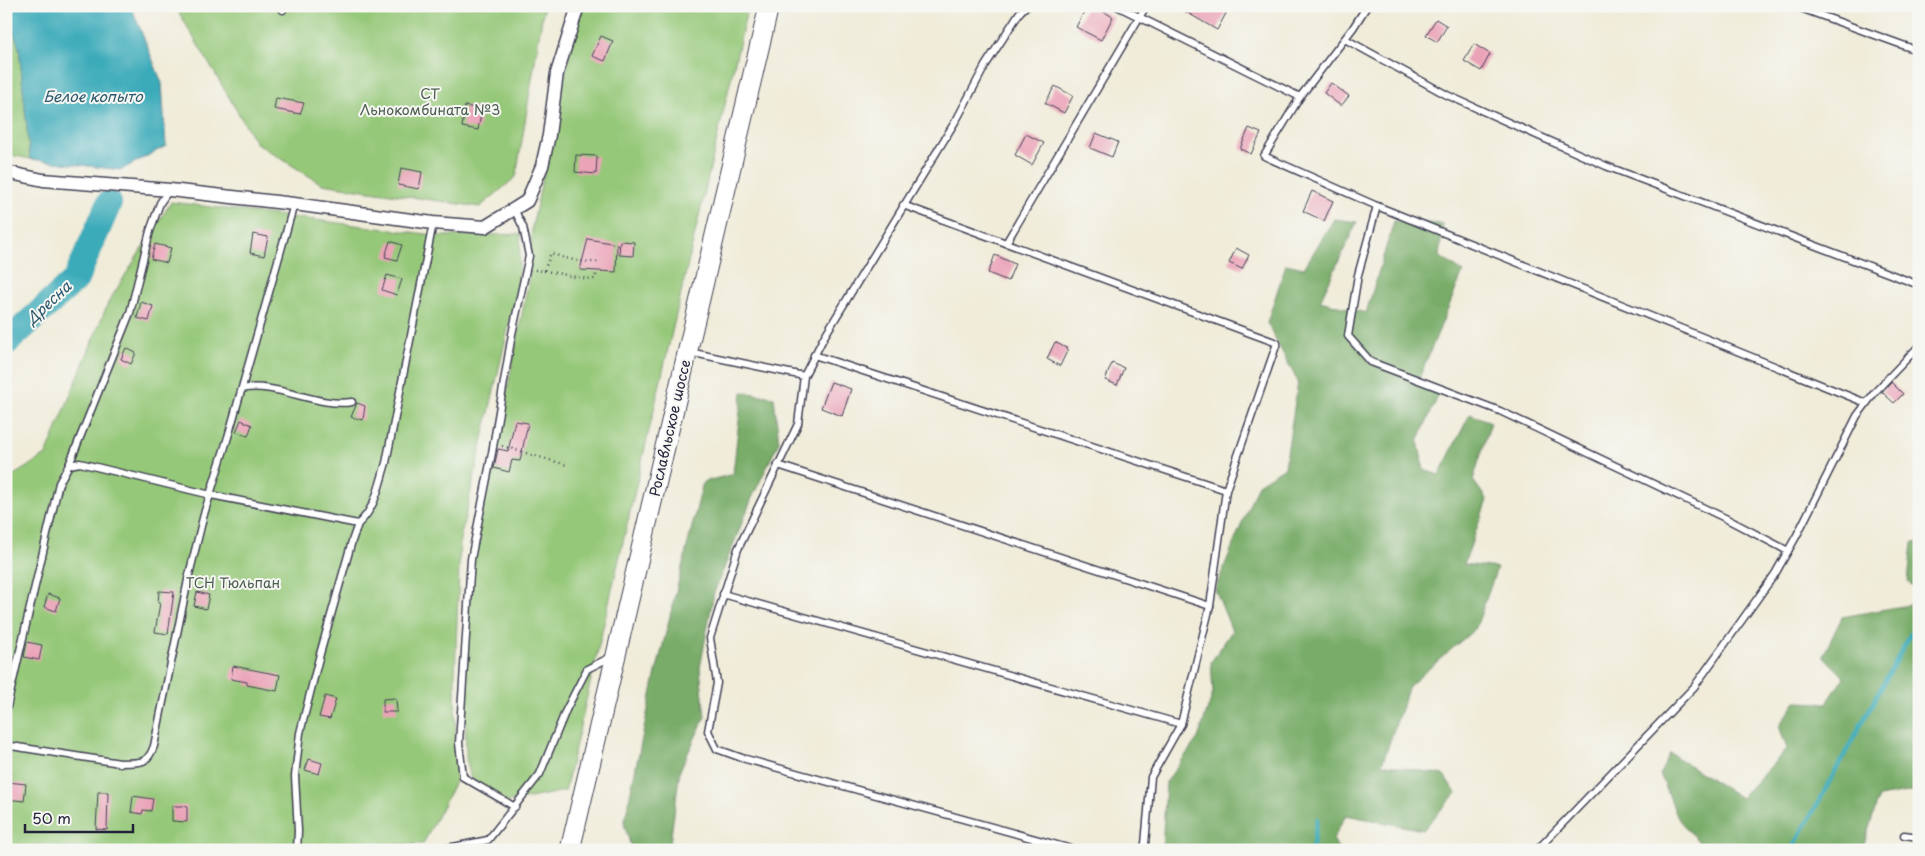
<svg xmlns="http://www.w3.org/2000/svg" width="1925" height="856" font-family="'Playpen Sans',sans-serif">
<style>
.green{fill:#95c878;stroke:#5c755a}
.forest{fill:#78ac68;stroke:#4d6752}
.water{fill:#3baab9;stroke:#2e667a}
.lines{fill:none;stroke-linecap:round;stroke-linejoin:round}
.stream{stroke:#3baab9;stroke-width:4.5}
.river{stroke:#3baab9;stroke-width:26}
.building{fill:#eba3b8}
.service-casing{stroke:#414053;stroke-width:9}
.minor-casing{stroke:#414053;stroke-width:15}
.primary-casing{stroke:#414053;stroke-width:21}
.path{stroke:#414053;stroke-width:2.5;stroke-dasharray:1 4;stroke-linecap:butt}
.service{stroke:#fff;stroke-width:6}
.minor{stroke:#fff;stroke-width:12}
.primary{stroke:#fff;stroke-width:19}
.labels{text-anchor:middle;stroke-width:4;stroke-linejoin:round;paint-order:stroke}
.park-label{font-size:14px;fill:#4a5c50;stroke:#f6f6f2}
.street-label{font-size:14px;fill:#22223b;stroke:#f6f6f2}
.water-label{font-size:15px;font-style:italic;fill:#2c586d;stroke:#f6f6f2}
</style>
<rect width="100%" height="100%" fill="#f6f6f2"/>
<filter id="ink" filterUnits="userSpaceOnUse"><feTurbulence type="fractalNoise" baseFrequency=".02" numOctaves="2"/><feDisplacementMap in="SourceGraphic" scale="10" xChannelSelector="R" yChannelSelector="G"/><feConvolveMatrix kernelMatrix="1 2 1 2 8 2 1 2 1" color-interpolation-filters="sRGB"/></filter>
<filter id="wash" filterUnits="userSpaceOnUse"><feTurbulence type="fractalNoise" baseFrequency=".0096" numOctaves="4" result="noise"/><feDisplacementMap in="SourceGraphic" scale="20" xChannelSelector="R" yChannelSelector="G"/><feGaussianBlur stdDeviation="1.12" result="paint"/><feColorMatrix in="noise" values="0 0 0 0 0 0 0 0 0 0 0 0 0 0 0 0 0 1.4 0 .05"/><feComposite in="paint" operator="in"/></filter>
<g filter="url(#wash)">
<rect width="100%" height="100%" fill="#f0ecd9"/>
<g class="green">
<path d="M175 6H544L516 177 480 207 322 184 256 143Z"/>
<path d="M580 6H748L565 791 504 803 471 779 466 758 465 681 473 541 504 406 528 284 532 227Z"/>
<path d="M6 12 19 47 30 159 6 154Z"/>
<path d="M171 202 442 236 521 234 518 285 460 539 455 676 456 780 423 844 216 850H6V480L46 455 108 303Z"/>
</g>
<g class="forest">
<path d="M1334 219 1357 222 1320 301 1366 313 1394 221 1443 224 1439 256 1463 272 1418 381 1439 394 1418 441 1424 470 1439 475 1470 414 1491 422 1473 480 1487 500 1464 564 1497 568 1476 628 1409 686 1382 764 1444 775 1456 793 1423 830 1346 815 1333 839 1339 850H1162L1166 782 1198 738 1213 693 1211 662 1232 631 1215 589 1258 484 1285 467 1298 382 1267 323 1286 264 1304 268Z"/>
<path d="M742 392 774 397 779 442 752 498 714 593 700 668 705 717 680 770 670 843 677 850H632L624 824 654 681 703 482 733 474Z"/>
<path d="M1919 542V595L1908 581 1912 543Z"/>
<path d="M1919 603V790L1879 797 1862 850H1706L1679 820 1660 774 1670 753 1741 798 1787 749 1779 726 1796 702 1827 703 1844 677 1823 656 1842 617Z"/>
</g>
<path class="water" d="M6 6H131L162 83 166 146 121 170 30 159 19 47 6 12Z"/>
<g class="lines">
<g class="stream">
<path d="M1312 850 1317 819"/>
<path d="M1792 850 1919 619"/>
</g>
<path class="river" d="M6 343 76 279 109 203"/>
</g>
<g id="blocks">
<g class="building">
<path d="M1087 6H1094L1113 17 1101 40 1076 27Z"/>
<path d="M1176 6H1230L1217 30Z"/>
<path d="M1436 19 1447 26 1437 42 1426 35Z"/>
<path d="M601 36 613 41 605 61 592 56Z"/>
<path d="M1474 44 1490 54 1481 71 1464 61Z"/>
<path d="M1331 83 1349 96 1341 106 1324 93Z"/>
<path d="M1055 86 1073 96 1064 113 1045 103Z"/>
<path d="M276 98 304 103 300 114 274 109Z"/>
<path d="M465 106 482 109 478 130 462 127Z"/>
<path d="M1249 128 1261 133 1251 154 1240 149Z"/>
<path d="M1096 133 1118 142 1112 157 1090 148Z"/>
<path d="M1026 134 1044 143 1032 165 1015 155Z"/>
<path d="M576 155 597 156 596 174 575 172Z"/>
<path d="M401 168 422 172 419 189 398 185Z"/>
<path d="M1312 191 1333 201 1324 221 1303 211Z"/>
<path d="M253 234 268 237 264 256 250 253Z"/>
<path d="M588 239 617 244 616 272 580 270Z"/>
<path d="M390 241 402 245 397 260 385 257Z"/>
<path d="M620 241 634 242 633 256 619 255Z"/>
<path d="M155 244 171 248 167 263 151 259Z"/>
<path d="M1236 248 1249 255 1242 269 1229 263Z"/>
<path d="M995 255 1015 264 1008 281 988 273Z"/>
<path d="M387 275 402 279 397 295 382 290Z"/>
<path d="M141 302 153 306 149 321 137 318Z"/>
<path d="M1055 342 1068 349 1060 366 1047 359Z"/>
<path d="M126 348 136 353 131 364 121 359Z"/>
<path d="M1112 363 1124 368 1117 385 1105 380Z"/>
<path d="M831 382 851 389 842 416 821 408Z"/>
<path d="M1891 382 1903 394 1894 403 1882 392Z"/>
<path d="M357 403 365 406 363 420 351 417Z"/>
<path d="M241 420 252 425 248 436 236 432Z"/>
<path d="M515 421 528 423 520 461 512 460 509 472 494 468 498 449 508 451Z"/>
<path d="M159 591 174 592 168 634 155 632 160 603H158Z"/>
<path d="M197 592 209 595 206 609 194 606Z"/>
<path d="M48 594 60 598 56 611 44 607Z"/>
<path d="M27 642 42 645 39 660 24 657Z"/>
<path d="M233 666 280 675 277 691 247 685V682L231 679Z"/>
<path d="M325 696 336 699 330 719 319 717Z"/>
<path d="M396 698 397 712H383V699Z"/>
<path d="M309 759 322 763 319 774 305 770Z"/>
<path d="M8 782 26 784 24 801 6 799Z"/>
<path d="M98 792H108L107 830 96 829Z"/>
<path d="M133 796 153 799 151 811 143 810 142 814 131 812Z"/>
<path d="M172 806H187V822L172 821Z"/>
</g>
</g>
</g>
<g filter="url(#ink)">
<use href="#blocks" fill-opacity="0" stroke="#414053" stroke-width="1"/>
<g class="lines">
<g class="service-casing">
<g id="service">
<path d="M1117 6 1300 97"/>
<path d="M1367 6 1353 28 1300 97 1264 156 1377 206 1866 403"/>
<path d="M1795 6 1919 51"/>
<path d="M283 10 284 6"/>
<path d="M1345 39 1447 95 1606 166 1919 285"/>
<path d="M903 205 1277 343 1226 490 1210 606 1181 724 1151 777 1145 844 1142 850"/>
<path d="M1377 206 1358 275 1348 336 1371 362 1500 411 1725 518 1788 551"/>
<path d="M514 209 523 227 529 256 512 334 492 453 471 559 459 743 463 777 515 807"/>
<path d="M1006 243 1146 6"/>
<path d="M689 352 804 376 824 337 958 117 985 66 1020 12 1026 6"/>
<path d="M814 355 1226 490"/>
<path d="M804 376 798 424 738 549 710 638 717 683 708 731 717 749 742 758 1075 850"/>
<path d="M242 389C274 381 318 408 352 402"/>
<path d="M69 465 130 313 150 231 160 203 169 190"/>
<path d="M778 465 1210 606"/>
<path d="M723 594 1181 724"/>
<path d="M6 711 59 483 69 465 80 463 211 495 358 524C376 508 379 485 386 463L433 223"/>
<path d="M6 744 11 746 120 763C139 762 147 766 154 746L189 575 204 514 228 437 294 204"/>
<path d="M1904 835 1919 837"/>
<path d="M297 850 298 831 295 776 300 733 320 654 352 541 358 524"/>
<path d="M438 850 488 840 540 774 566 710 587 669 613 656"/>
<path d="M1537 850 1694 687 1775 574 1797 535 1857 416 1875 392 1919 346"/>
</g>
</g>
<g class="minor-casing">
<path id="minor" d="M6 172 43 180 170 190 294 204 433 223 485 227 527 201 542 166 549 135 557 73 578 6"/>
</g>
<g class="primary-casing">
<path id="primary" d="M570 850 769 6"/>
</g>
<g class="path">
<path d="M535 270 544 271 551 253C567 260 581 262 598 262V265"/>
<path d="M544 271C562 273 578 279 595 279L597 271"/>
<path d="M502 446 567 465"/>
</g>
<use href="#service" class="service"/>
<use href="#minor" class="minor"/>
<use href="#primary" class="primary"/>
</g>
</g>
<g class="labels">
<g class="park-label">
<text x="430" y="99">СТ<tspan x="430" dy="16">Льнокомбината №3</tspan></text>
<text x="233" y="588">ТСН Тюльпан</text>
</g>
<g class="street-label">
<text transform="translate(670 428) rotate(-77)" y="5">Рославльское шоссе</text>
</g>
<g class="water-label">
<text x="93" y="102">Белое копыто</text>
<text transform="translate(49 303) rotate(-43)" y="5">Дресна</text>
</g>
</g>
<rect width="1925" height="856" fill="none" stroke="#f6f6f2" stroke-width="25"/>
<path d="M25 824v8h108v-8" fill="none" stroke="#22223b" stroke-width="2.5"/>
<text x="32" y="824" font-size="15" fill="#22223b" stroke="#f6f6f2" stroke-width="4" paint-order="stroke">50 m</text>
</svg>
